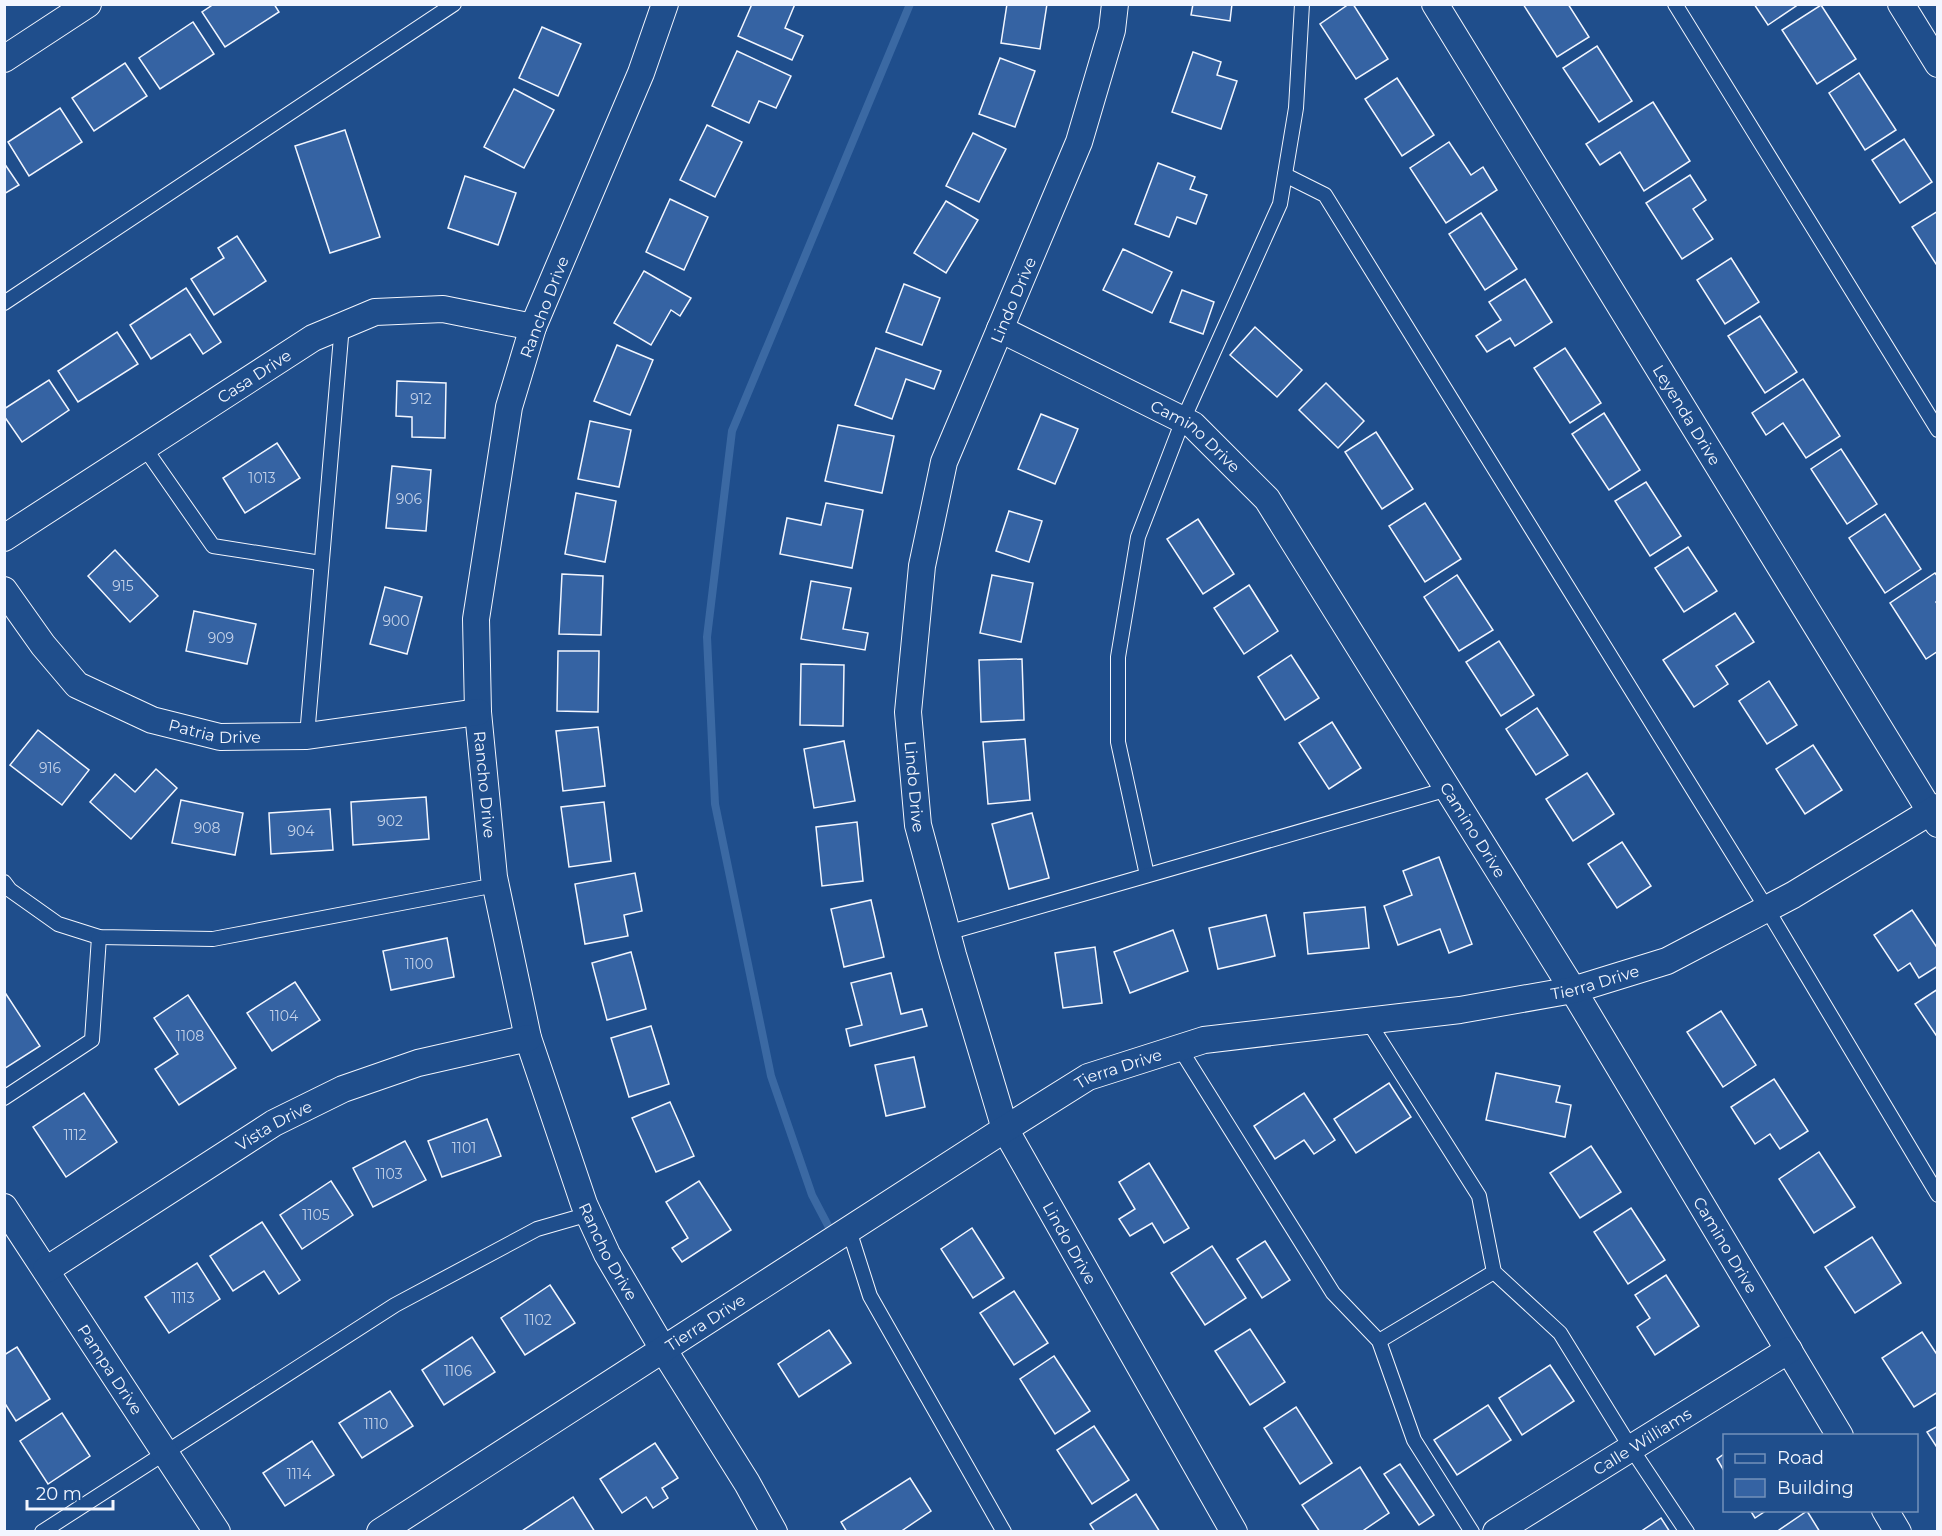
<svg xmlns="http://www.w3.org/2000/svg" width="1942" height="1536" font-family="Montserrat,sans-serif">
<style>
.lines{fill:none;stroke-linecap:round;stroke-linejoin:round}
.stream{stroke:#3b69a3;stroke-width:8}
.building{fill:#3563a3;stroke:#f2f6ff;stroke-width:1.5}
.service-casing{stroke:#f2f6ff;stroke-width:16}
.minor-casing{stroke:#f2f6ff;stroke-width:28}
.service{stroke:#1f4e8c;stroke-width:14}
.minor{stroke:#1f4e8c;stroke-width:26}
.labels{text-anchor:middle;stroke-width:4.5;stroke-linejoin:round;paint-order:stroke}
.number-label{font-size:14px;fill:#c3d1e8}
.street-label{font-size:16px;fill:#f2f6ff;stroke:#1f4e8c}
</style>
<rect width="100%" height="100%" fill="#1f4e8c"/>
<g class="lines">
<path class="stream" d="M833 1235 812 1195 771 1076 715 804 707 637 732 431 910 4"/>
</g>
<g class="building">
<path d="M214 4H274L279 12 225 47 202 12Z"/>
<path d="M752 4H795L785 28 803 36 792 60 738 36Z"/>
<path d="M1007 4H1047L1040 49 1001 43Z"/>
<path d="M1193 4H1232L1230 21 1191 15Z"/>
<path d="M1349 4H1353L1388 59 1356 79 1320 24Z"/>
<path d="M1523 4H1568L1589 37 1557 57Z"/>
<path d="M1754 4H1799L1768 25Z"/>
<path d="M1821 5 1856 59 1817 84 1782 30Z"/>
<path d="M193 22 214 54 160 89 139 58Z"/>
<path d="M542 27 581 44 558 96 519 78Z"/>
<path d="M1597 46 1632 101 1599 122 1563 68Z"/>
<path d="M737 51 791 76 776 108 759 101 749 123 712 106Z"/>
<path d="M1193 52 1221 62 1217 75 1237 81 1221 129 1172 112Z"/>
<path d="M1000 58 1035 71 1015 127 979 114Z"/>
<path d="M125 63 147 96 94 131 72 98Z"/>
<path d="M1859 73 1896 130 1865 150 1829 93Z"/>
<path d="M1397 78 1434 135 1402 156 1365 99Z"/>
<path d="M514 89 554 110 524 168 484 147Z"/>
<path d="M1653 102 1690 161 1644 191 1620 152 1600 165 1586 144Z"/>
<path d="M60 108 82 142 29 176 8 142Z"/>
<path d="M707 125 742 142 715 197 680 180Z"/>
<path d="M345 130 380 237 330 253 295 146Z"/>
<path d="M973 133 1006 149 979 202 946 186Z"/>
<path d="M1904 139 1932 182 1900 203 1872 160Z"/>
<path d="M1449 142 1471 175 1483 167 1497 190 1446 223 1410 168Z"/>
<path d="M4 163 19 185 4 194Z"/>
<path d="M1158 163 1195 177 1190 189 1207 195 1196 224 1177 217 1169 237 1135 224Z"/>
<path d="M1690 175 1706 200 1693 209 1713 239 1682 259 1646 203Z"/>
<path d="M465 176 516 193 498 245 448 228Z"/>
<path d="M670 199 708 217 684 270 646 252Z"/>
<path d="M946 201 978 220 946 273 914 253Z"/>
<path d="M1938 211V267L1912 227Z"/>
<path d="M1481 213 1517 269 1485 290 1449 234Z"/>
<path d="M237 236 266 281 214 315 191 279 224 258 218 248Z"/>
<path d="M1123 249 1172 272 1152 313 1103 290Z"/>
<path d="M1731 258 1759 302 1725 324 1697 280Z"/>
<path d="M644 271 691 298 680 316 671 310 651 345 614 323Z"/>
<path d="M1525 279 1552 322 1515 346 1510 338 1487 352 1476 336 1501 320 1489 302Z"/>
<path d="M904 284 940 298 922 345 886 332Z"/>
<path d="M186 288 221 342 203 354 190 334 151 359 130 325Z"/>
<path d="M1182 290 1214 302 1203 334 1170 322Z"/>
<path d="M1760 316 1797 372 1765 393 1728 336Z"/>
<path d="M1255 327 1302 370 1277 397 1230 355Z"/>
<path d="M117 332 138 364 78 402 58 371Z"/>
<path d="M617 345 653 360 630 415 594 401Z"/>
<path d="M876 348 941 371 934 389 906 379 892 419 855 405Z"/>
<path d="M1565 348 1601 403 1570 423 1534 368Z"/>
<path d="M1803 379 1840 436 1806 458 1783 423 1766 435 1752 413Z"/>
<path d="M49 380 69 410 22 442 4 416V409Z"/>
<path d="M397 381 446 383 445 438 412 437V417L396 416Z"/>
<path d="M1326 383 1364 421 1338 448 1299 410Z"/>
<path d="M1604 413 1640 470 1609 490 1572 434Z"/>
<path d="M1041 414 1078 429 1055 484 1018 469Z"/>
<path d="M590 421 631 430 619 487 578 479Z"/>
<path d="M838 425 894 436 882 493 825 481Z"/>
<path d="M1376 432 1413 489 1382 509 1345 452Z"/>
<path d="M277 443 300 478 245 513 223 478Z"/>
<path d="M1841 449 1877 504 1847 524 1811 469Z"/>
<path d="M392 466 431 470 426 531 386 528Z"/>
<path d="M1646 482 1681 536 1650 556 1615 501Z"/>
<path d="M576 493 616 501 605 562 565 554Z"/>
<path d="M826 503 863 510 852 568 780 554 787 518 821 525Z"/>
<path d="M1425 503 1461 559 1425 582 1389 526Z"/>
<path d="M1009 511 1042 521 1029 562 996 551Z"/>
<path d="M1885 514 1921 569 1885 593 1849 538Z"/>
<path d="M1198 519 1234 574 1203 594 1167 539Z"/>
<path d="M1688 547 1717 591 1684 612 1655 568Z"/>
<path d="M115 550 158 596 130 622 88 576Z"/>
<path d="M1935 573 1938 577V601L1936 602 1938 605V651L1926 659 1890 603Z"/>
<path d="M562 574 603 576 601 635 559 634Z"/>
<path d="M992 575 1033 583 1021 642 980 633Z"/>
<path d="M1457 575 1493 630 1459 651 1424 597Z"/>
<path d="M811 581 851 588 843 629 868 633 865 650 801 639Z"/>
<path d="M1249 585 1278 631 1244 654 1214 608Z"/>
<path d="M385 587 422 597 407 654 370 644Z"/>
<path d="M194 611 256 624 247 664 186 651Z"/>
<path d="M1735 613 1754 642 1716 666 1728 684 1694 707 1663 660Z"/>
<path d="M1499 641 1534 695 1501 716 1466 662Z"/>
<path d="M558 651H599L598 712 557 711Z"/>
<path d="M1291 655 1319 698 1285 720 1258 677Z"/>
<path d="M1022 659 1024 720 981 722 979 660Z"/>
<path d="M801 664 844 665 843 726 800 725Z"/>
<path d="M1769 681 1797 725 1767 744 1739 701Z"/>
<path d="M1537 708 1568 755 1536 775 1506 729Z"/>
<path d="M1332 722 1361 768 1329 789 1299 743Z"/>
<path d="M598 727 605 786 563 791 556 731Z"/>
<path d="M38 730 89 770 62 805 10 765Z"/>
<path d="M1025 739 1030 800 988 804 983 742Z"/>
<path d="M844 741 855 801 814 808 804 749Z"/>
<path d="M1813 745 1842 790 1805 814 1776 769Z"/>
<path d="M156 769 177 788 131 839 90 802 115 774 135 792Z"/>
<path d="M1587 773 1614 814 1573 841 1546 799Z"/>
<path d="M426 797 429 839 353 845 351 802Z"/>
<path d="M181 800 243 813 235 855 172 843Z"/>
<path d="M604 802 611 861 569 867 561 807Z"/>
<path d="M330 809 333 850 271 854 269 813Z"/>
<path d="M1032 813 1049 878 1009 889 992 824Z"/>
<path d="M857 822 863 881 822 886 816 827Z"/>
<path d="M1622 842 1651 886 1617 908 1588 864Z"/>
<path d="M1439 857 1472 944 1449 953 1440 929 1398 945 1384 906 1412 895 1403 871Z"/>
<path d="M635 873 642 911 624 915 628 936 585 944 575 884Z"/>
<path d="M871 900 884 957 844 967 831 909Z"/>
<path d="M1365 907 1369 948 1308 954 1304 913Z"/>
<path d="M1912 910 1938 949V966L1919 978 1910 963 1898 971 1874 935Z"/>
<path d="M1266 915 1275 956 1218 969 1209 928Z"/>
<path d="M1173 930 1188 971 1130 993 1114 952Z"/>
<path d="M447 938 454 977 391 990 383 951Z"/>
<path d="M1095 947 1102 1003 1063 1008 1055 953Z"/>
<path d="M631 952 646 1009 607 1020 592 963Z"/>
<path d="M891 973 901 1014 922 1009 927 1026 850 1046 846 1029 862 1025 851 983Z"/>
<path d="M295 982 320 1020 272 1051 247 1013Z"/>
<path d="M1938 989V1038L1915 1004Z"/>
<path d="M4 991 40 1046 4 1069Z"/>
<path d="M188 995 236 1068 179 1105 155 1069 178 1054 154 1018Z"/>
<path d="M1721 1011 1756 1065 1723 1087 1687 1032Z"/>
<path d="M651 1026 669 1084 629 1097 611 1038Z"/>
<path d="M914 1057 925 1107 886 1116 875 1065Z"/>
<path d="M1496 1073 1560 1086 1556 1102 1571 1105 1565 1137 1486 1120Z"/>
<path d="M1774 1079 1808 1131 1780 1149 1770 1134 1755 1144 1731 1107Z"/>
<path d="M1389 1083 1411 1117 1356 1153 1334 1119Z"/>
<path d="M84 1093 117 1142 66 1177 33 1127Z"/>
<path d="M1304 1093 1335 1140 1314 1154 1304 1140 1275 1159 1254 1126Z"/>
<path d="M670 1102 694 1156 656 1172 632 1118Z"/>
<path d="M487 1119 501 1156 442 1177 428 1141Z"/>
<path d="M405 1141 426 1180 373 1207 353 1168Z"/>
<path d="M1591 1146 1621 1192 1580 1218 1550 1173Z"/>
<path d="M1819 1152 1855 1207 1814 1233 1779 1179Z"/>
<path d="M1149 1163 1189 1228 1164 1243 1152 1223 1130 1236 1119 1219 1135 1209 1119 1182Z"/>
<path d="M331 1181 353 1215 302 1249 280 1215Z"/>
<path d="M699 1181 731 1230 682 1262 672 1248 688 1238 666 1202Z"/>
<path d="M1631 1208 1665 1260 1628 1284 1594 1232Z"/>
<path d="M262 1222 300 1280 279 1294 264 1271 233 1291 210 1256Z"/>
<path d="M972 1228 1004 1278 973 1298 941 1249Z"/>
<path d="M1872 1237 1901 1283 1855 1313 1825 1267Z"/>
<path d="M1265 1241 1290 1280 1262 1298 1237 1259Z"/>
<path d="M1212 1246 1246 1298 1205 1325 1171 1273Z"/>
<path d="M197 1263 220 1299 169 1333 145 1297Z"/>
<path d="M1666 1275 1699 1326 1655 1355 1637 1327 1650 1318 1635 1295Z"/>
<path d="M550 1285 575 1323 525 1355 501 1318Z"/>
<path d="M1014 1291 1048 1343 1014 1365 980 1313Z"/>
<path d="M1250 1329 1285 1382 1250 1405 1215 1351Z"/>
<path d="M829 1330 851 1363 799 1397 778 1364Z"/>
<path d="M1922 1332 1938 1356V1392L1914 1407 1882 1358Z"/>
<path d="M472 1337 495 1372 444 1405 422 1370Z"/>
<path d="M17 1347 50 1399 16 1421 4 1402V1355Z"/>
<path d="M1054 1356 1090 1411 1055 1434 1020 1379Z"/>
<path d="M1550 1365 1574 1401 1522 1435 1499 1398Z"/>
<path d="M390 1391 413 1426 362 1458 339 1423Z"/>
<path d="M1488 1405 1511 1440 1457 1475 1434 1440Z"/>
<path d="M1296 1407 1332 1463 1300 1484 1264 1428Z"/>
<path d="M62 1413 90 1456 48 1484 20 1441Z"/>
<path d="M1094 1426 1129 1480 1092 1504 1057 1450Z"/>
<path d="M1938 1426V1449L1927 1432Z"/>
<path d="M312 1441 334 1475 285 1506 263 1473Z"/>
<path d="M655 1443 678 1478 662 1488 668 1498 653 1508 646 1497 622 1513 600 1479Z"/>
<path d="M1724 1454V1471L1717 1459Z"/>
<path d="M1400 1464 1434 1515 1419 1525 1384 1474Z"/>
<path d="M1360 1467 1389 1513 1361 1532H1320L1302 1505Z"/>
<path d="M910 1478 931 1511 900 1532H847L841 1522Z"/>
<path d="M1136 1494 1160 1532H1095L1090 1524Z"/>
<path d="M573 1497 595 1532H522V1531Z"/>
<path d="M1750 1510H1767L1755 1518Z"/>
<path d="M1807 1511 1820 1532H1776Z"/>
<path d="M1661 1518 1670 1532H1640Z"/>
</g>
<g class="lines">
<g class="service-casing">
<g id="service">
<path d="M1675 4 1938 430"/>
<path d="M1285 175 1325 195 1767 909 1938 1195"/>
<path d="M4 303 454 4"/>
<path d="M144 447 213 546 321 563"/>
<path d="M307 736 342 325"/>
<path d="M1147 875 1118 742V657L1138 537 1183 420 1280 204 1296 108 1302 4"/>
<path d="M4 882 10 890 58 924 99 937 213 939 496 885"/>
<path d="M947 933 1448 789"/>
<path d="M1368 1021 1479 1196 1494 1272 1560 1333 1631 1448 1687 1532"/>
<path d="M1179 1047 1333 1293 1379 1341 1414 1440 1472 1532"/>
<path d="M4 1098 92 1040 99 937"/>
<path d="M849 1230 870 1296 1004 1532"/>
<path d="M1379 1341 1494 1272"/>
<path d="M42 1532 395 1305 537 1229 589 1214"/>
</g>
</g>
<g class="minor-casing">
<g id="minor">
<path id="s1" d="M665 4 641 73 533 327 509 407 476 619 478 712 494 877 528 1038 584 1204 607 1254 663 1349 747 1483 774 1532"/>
<path id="s2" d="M1115 4 1112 30 1079 142 944 462 922 566 908 712 918 825 953 955 1005 1129 1234 1532"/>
<path id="s3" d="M1435 4 1938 824"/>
<path d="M1901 4 1938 64"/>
<path d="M4 59 88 4"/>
<path id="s4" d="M1000 329 1193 425 1267 499 1573 990 1840 1436"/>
<path id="s5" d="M4 538 313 338 375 312 443 309 533 327"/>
<path id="s6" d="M4 590 43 645 77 685 152 720 220 737 307 736 478 712"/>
<path id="s7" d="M4 1207 217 1532"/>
<path id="s8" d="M46 1270 274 1123 343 1089 418 1063 528 1038"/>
<path d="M1885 1510 1898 1532"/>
<path id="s9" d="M380 1532 1005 1129 1088 1077 1204 1040 1460 1010 1573 990 1667 961 1793 895 1938 807"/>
<path id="s10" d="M1496 1532 1789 1350"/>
</g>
</g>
<use href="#service" class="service"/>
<use href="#minor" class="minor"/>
</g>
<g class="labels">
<g class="number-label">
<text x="421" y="404">912</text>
<text x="262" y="483">1013</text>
<text x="409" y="504">906</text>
<text x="123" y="591">915</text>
<text x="396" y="626">900</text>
<text x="221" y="643">909</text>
<text x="50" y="773">916</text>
<text x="390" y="826">902</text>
<text x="207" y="833">908</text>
<text x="301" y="836">904</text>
<text x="419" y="969">1100</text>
<text x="284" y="1021">1104</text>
<text x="190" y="1041">1108</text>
<text x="75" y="1140">1112</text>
<text x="464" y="1153">1101</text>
<text x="389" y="1179">1103</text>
<text x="316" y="1220">1105</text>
<text x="183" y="1303">1113</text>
<text x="538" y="1325">1102</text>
<text x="458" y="1376">1106</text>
<text x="376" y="1429">1110</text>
<text x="299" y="1479">1114</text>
</g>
<g class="street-label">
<text transform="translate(1013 300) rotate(-67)" y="6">Lindo Drive</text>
<text transform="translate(544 307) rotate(-69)" y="6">Rancho Drive</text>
<text dy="6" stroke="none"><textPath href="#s5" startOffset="298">Casa Drive</textPath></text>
<text dy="6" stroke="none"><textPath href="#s3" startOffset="482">Leyenda Drive</textPath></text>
<text dy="6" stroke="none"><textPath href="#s4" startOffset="224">Camino Drive</textPath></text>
<text dy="6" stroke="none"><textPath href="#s6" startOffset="267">Patria Drive</textPath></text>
<text dy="6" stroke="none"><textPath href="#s1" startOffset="813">Rancho Drive</textPath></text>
<text dy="6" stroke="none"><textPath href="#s2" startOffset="818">Lindo Drive</textPath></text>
<text dy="6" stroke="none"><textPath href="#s4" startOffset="710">Camino Drive</textPath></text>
<text dy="6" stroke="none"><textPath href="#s9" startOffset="1359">Tierra Drive</textPath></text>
<text dy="6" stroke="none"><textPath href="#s9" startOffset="873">Tierra Drive</textPath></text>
<text dy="6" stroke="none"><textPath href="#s8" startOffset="270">Vista Drive</textPath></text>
<text dy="6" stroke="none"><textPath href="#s2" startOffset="1304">Lindo Drive</textPath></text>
<text dy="6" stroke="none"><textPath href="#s4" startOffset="1196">Camino Drive</textPath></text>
<text dy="6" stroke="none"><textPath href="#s1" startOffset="1299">Rancho Drive</textPath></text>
<text dy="6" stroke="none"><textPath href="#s9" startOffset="387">Tierra Drive</textPath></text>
<text dy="6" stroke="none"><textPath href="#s7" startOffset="194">Pampa Drive</textPath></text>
<text dy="6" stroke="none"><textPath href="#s10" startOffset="172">Calle Williams</textPath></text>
</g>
</g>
<rect width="1942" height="1536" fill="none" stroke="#f2f6ff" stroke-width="12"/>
<rect x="1723" y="1434" width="195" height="78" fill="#1f4e8c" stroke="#7391ba" stroke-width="1.5"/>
<rect x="1735" y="1454" width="30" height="9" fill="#1f4e8c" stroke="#7391ba" stroke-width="1.5"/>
<text x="1777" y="1464" font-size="18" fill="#f2f6ff">Road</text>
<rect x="1735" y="1479" width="30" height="18" fill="#3563a3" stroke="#7391ba" stroke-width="1.5"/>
<text x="1777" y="1494" font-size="18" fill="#f2f6ff">Building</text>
<path d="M27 1500v9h86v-9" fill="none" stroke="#f2f6ff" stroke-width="3"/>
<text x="36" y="1500" font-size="18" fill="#f2f6ff" stroke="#1f4e8c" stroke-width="4.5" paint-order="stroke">20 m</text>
</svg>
